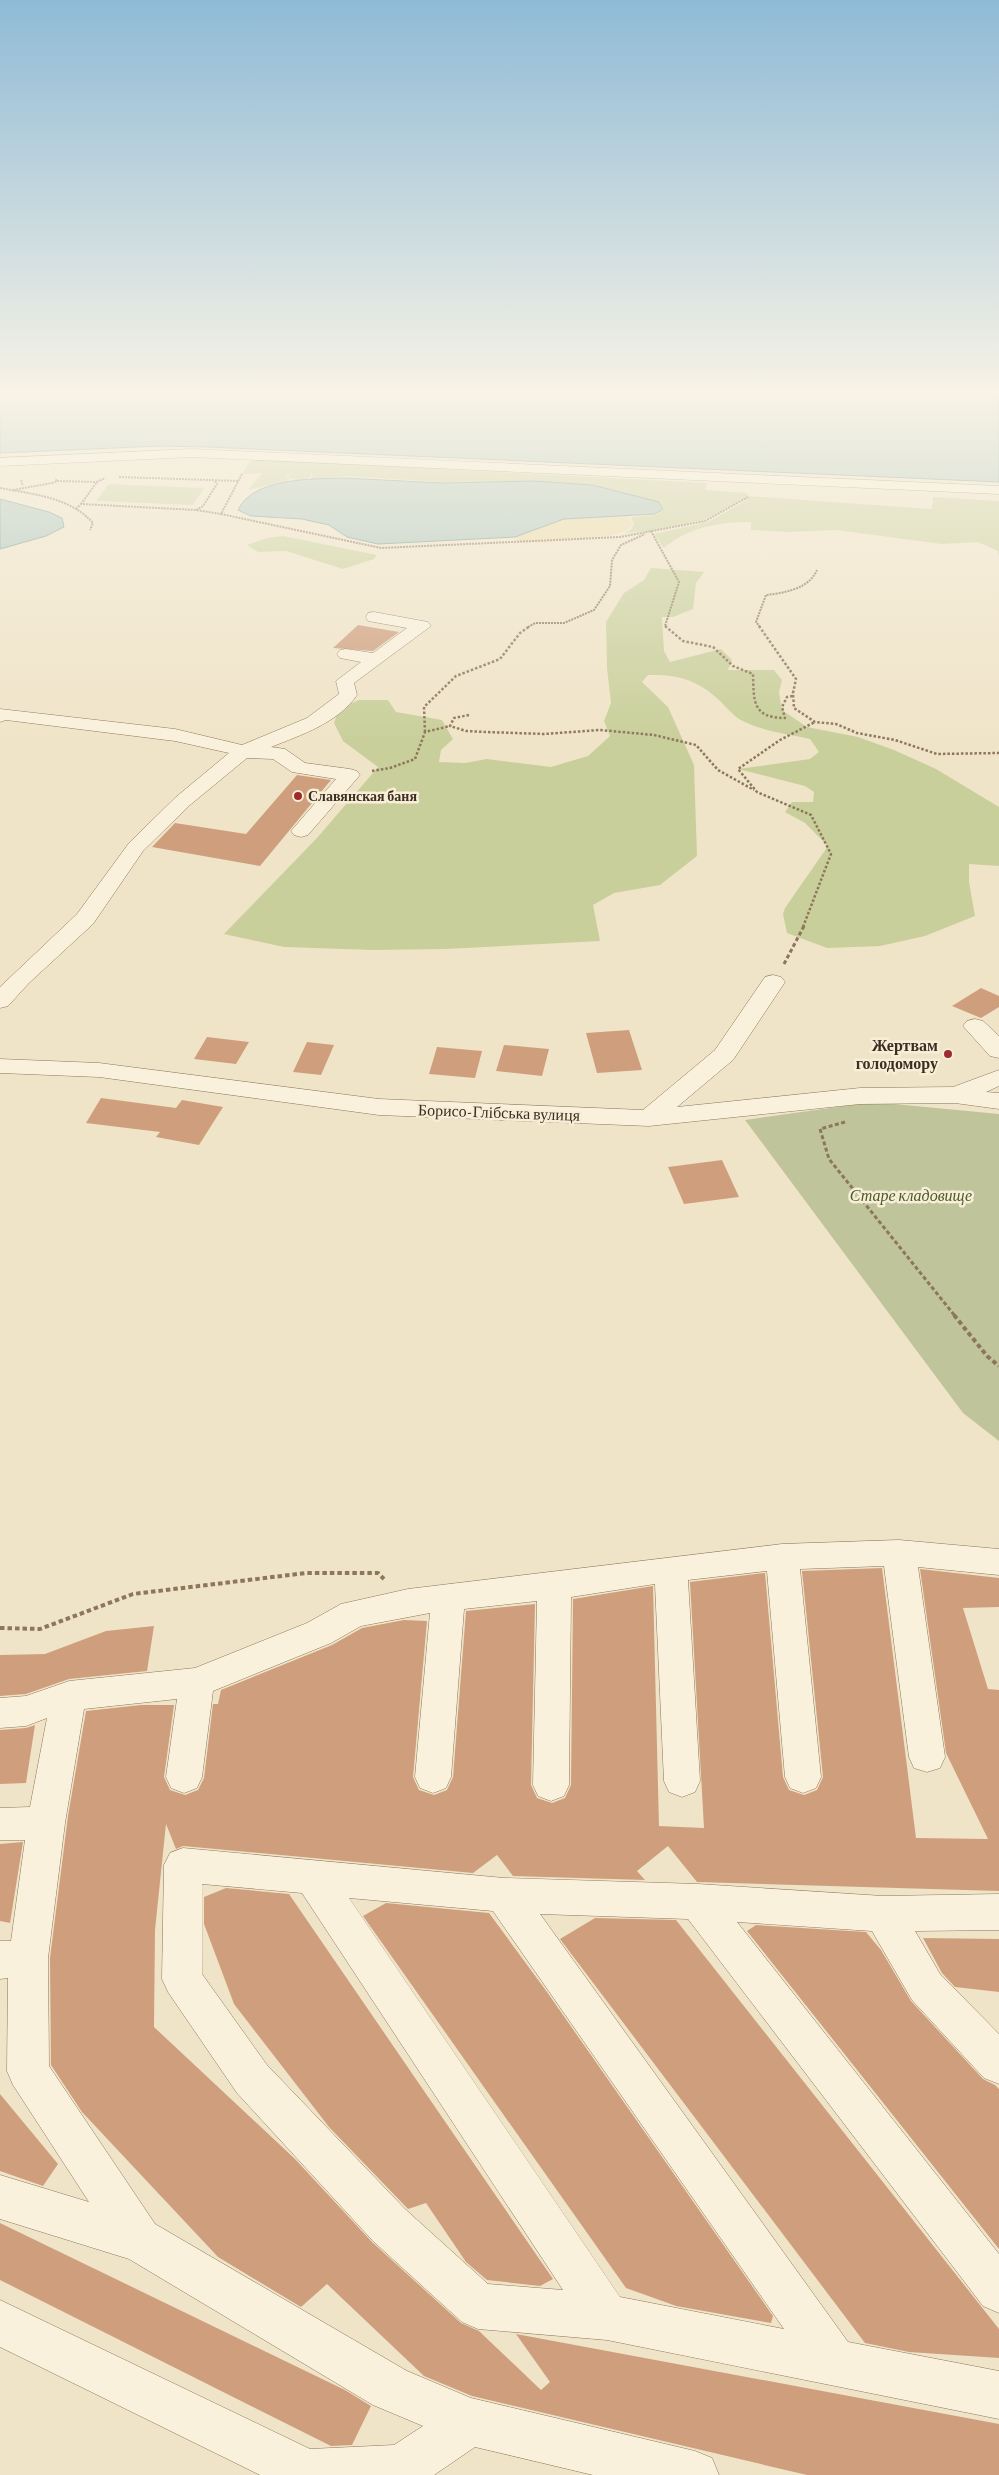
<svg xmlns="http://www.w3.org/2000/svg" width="999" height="2475" font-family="'Crimson Pro',serif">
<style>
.green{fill:#c9cf9b}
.sand{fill:#ecd9a5}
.cemetery{fill:#bfc49a}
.water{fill:#a9c4bc;stroke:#6f938a}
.building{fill:#cf9f7d}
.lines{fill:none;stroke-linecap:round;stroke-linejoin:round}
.minor-casing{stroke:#8d765c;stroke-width:1}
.path-far3{stroke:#8d765c;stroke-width:2;stroke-dasharray:2 1;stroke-linecap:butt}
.path-far2{stroke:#8d765c;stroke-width:2.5;stroke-dasharray:2.5 2;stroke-linecap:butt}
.path-far1{stroke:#8d765c;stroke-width:3;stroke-dasharray:4 2.5;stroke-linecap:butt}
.path{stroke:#8d765c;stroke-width:4;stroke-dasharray:4.5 3;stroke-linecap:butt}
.minor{fill:#faf1dc;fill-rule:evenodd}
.poi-dot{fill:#9e2a2b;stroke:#f7eed8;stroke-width:2}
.labels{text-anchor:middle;stroke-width:5;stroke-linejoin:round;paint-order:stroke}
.far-poi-label{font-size:14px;font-weight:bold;fill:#3d2e20;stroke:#f7eed8;text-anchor:start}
.poi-label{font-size:16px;font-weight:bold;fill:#3d2e20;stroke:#f7eed8;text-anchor:end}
.street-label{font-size:16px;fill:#3d2e20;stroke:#f7eed8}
.park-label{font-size:16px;font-style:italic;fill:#4d5a26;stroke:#f7eed8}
</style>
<rect width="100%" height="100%" fill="#f0e4c8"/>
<g class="green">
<path d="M251 459 707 483 705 490 748 493 747 496 932 509 933 497 999 501V557L998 551 978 542 942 544 836 530 787 532 751 530V522C719 522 689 527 664 548L654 534 708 522 747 500H743L703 520 650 531 624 533 631 530 634 524 631 517 656 515 664 509 660 502 631 496 593 485 533 481 441 482 347 476 309 479 313 476 311 472V476C306 480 294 482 288 477L292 472 286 477 290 480 248 490 262 473 242 474Z"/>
<path d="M109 484 204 488 193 505 96 501Z"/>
<path d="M283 536 377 555 374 559 343 569 286 551 258 552 247 545 267 538Z"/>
<path d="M651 568 704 572 696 583 693 609 673 617H662L664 651 670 662 721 649 732 660 728 670H774L782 680 779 692 782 710 807 727 858 737 894 750 936 769 999 807V866L969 864V882L975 916 925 936 880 946 827 948 787 933 783 914 785 908 828 846 805 823 785 812 792 802H813L814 792 805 786 738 769 810 759 819 752 810 739C787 734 760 731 739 719 732 714 725 706 719 700 698 680 677 674 648 675L642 682 668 707 694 765 697 856 660 885 614 893 593 905 600 941 446 949 373 950 284 947 224 934 317 838 378 767 343 741 334 723 339 708 359 700H388L396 712 442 720 453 739 441 750 439 762 465 763 487 759 551 767 588 756 610 736 604 721 611 703 607 668 606 622 624 593 644 580Z"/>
</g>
<path class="sand" d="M600 516H629L633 524C621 542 550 541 527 543L519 542 515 537 564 519Z"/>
<path class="cemetery" d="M873 1102 999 1114V1441L963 1413 745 1120Z"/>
<g class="water">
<path d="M0 396H999V482L208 447 160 446 0 453Z"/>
<path d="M345 478 442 483 534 481 592 485 659 502 663 509 655 514 564 519 515 537 378 544 347 537 329 525 302 519 251 516 238 510C253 477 314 479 345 478Z"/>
<path d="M0 499 49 512 62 518 64 527 46 536 0 549Z"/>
</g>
<g class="building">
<path d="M358 625 399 632 373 651 333 648Z"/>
<path d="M297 775 331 780 260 866 152 847 175 823 246 834Z"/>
<path d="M981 988 999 996V1007L981 1018 952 1006Z"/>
<path d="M629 1030 642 1070 597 1073 586 1033Z"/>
<path d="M207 1037 249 1042 236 1064 194 1059Z"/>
<path d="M307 1042 334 1045 321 1075 293 1072Z"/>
<path d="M504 1045 549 1049 542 1076 496 1071Z"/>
<path d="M437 1047 482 1051 475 1078 429 1074Z"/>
<path d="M101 1098 176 1108 182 1100 223 1107 199 1145 156 1137 160 1132 86 1123Z"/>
<path d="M722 1160 739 1197 684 1204 668 1167Z"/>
<path d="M882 1568 916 1838 988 1839 946 1753 920 1569 999 1578V1607L963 1608 988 1689 999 1690V1891L697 1882 668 1846 637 1871 645 1880 513 1876 497 1855 473 1873 183 1846 176 1849 166 1824 155 1930 154 2027 295 2159 372 2242 461 2323 479 2331 541 2390 550 2382 516 2334 999 2424V2475H807L472 2396 424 2376 327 2284 301 2307 218 2257 82 2112 51 2065 50 1958 68 1816 86 1711 141 1705H174L164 1777 170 1790 185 1795 198 1790 204 1778 213 1704H218L221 1690 332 1645 362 1628 404 1620 427 1621 413 1777 419 1790 434 1795 447 1790 453 1777 466 1611 535 1604 531 1785 537 1798 552 1803 565 1798 571 1785 573 1599 653 1586 659 1826 704 1828 690 1582 765 1573 783 1777 789 1790 804 1795 817 1790 823 1777 802 1571Z"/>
<path d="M154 1626 147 1671 69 1679 26 1694 0 1696V1655L45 1654 106 1631Z"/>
<path d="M35 1725 26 1783 0 1784V1730L26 1728Z"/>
<path d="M23 1842 10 1923 0 1921V1844Z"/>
<path d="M226 1888 289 1894 553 2279 540 2286 487 2280 466 2262 426 2203 408 2209 329 2127 234 2004 204 1924V1897Z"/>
<path d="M386 1903 489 1913 547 1992 773 2316 771 2323 676 2306 626 2288 363 1916Z"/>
<path d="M595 1918 676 1920 999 2329V2358L909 2352 865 2343 560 1939Z"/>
<path d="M756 1925 866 1932 881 1950 911 2001 983 2079 995 2085 999 2089V2249L747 1931Z"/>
<path d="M923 1938 999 1939V1992L955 1987 942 1973Z"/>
<path d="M0 2094 58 2164 43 2186 0 2171Z"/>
<path d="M0 2223 345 2390 371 2406 352 2445 331 2446 0 2280Z"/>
</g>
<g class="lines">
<g class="minor-casing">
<g id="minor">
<path d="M192 449 999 486V494L192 457 0 466V458Z"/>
<path d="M374 612 428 622 431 626 354 683 357 695C338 723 301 735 271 747L285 749 305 763 350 769 357 771 360 775 308 835 301 837 294 835 291 831 336 779 292 772 273 759 247 758 190 805 143 851 93 924 29 983 8 1006 0 1008V987L77 914 129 843 176 797 229 753 175 741 6 720 0 722V709L175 729 242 745 307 718 339 694 336 681 361 662 340 658 337 654 340 650 346 649 373 653 407 628 368 621 366 617 368 613Z"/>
<path d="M773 975 781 977 785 982 733 1060 677 1107 860 1088 953 1087 999 1070V1086L986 1092 999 1093V1109L955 1103 860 1104 649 1126 379 1115 99 1077 0 1073V1059L99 1063 379 1099 643 1110 715 1050 765 977Z"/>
<path d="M975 1019 983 1021 999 1036V1058L990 1056 963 1026 967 1021Z"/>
<path d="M899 1540 999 1549V1575L918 1567 945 1757 940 1768 927 1772 914 1768 909 1757 884 1566 800 1569 821 1777 816 1788 803 1793 790 1788 785 1777 767 1571 688 1580 700 1781 695 1792 682 1797 669 1792 664 1781 655 1584 571 1597 569 1785 564 1796 551 1801 538 1796 533 1785 537 1601 464 1609 451 1777 446 1788 433 1793 420 1788 415 1777 430 1613 361 1626 331 1643 213 1691 202 1777 197 1788 184 1793 171 1788 166 1777 177 1699 84 1709 65 1823 48 1958 49 2066 155 2224 407 2371 471 2398 695 2451 712 2458 719 2475H593L475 2447 434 2475H260L0 2347V2300L310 2449 394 2445 423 2426 373 2405 129 2259 0 2219V2175L89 2202 13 2085 7 2071 8 1978 0 1979V1941H11L25 1840H0V1808L30 1807 47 1718 26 1726 0 1728V1698L26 1696 69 1681 195 1668 307 1623 341 1604 408 1589 782 1544Z"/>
<path d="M183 1848 504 1878 698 1884 883 1896 999 1894V1930L915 1931 940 1974 999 2034V2084L984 2078 912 2000 872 1931 737 1922 999 2254V2313L983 2306 688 1919 540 1914 848 2342 999 2371V2419L607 2340 478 2329 462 2322 373 2241 237 2093 168 1992 162 1979 164 1865 170 1853ZM202 1884 302 1893 563 2290 488 2284 405 2209 267 2065 202 1974ZM349 1898 493 1911 784 2329 620 2297Z"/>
</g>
</g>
<g class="path-far3">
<path d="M242 474 221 514 381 548 620 537 705 521 748 497"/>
<path d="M119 477 239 481"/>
<path d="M21 480 23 486"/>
<path d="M57 481 97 482"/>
<path d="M0 488C32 494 70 497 93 523L90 530"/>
<path d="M13 490 52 483 57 481 55 478"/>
<path d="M81 504 97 482 105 478"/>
<path d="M76 509 81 504 196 510 221 514"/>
<path d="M196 510 203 506 217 484 215 481"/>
<path d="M651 531 679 582 665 626 667 627"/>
<path d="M528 627 535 623H564L594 610 610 586 612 560 621 545 645 534"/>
<path d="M760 627 756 622 766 595C784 593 809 589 817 570"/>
</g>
<g class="path-far2">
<path d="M665 626 683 641 713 647 733 666 753 674C754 699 751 718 785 718L782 707 787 697 793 696"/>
<path d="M759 626 796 679 793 693 794 708 815 722 836 724 857 733 895 740 937 754 999 753"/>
<path d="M469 715 454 718 450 726 466 731 486 732 544 734 600 730 654 735 696 745 718 770 754 790"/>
<path d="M425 732 424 707 456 676 500 659 520 633 530 626"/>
<path d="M372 771 390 768 415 759 425 732 450 726"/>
<path d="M803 927 831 854 811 815 757 792 738 769 780 740 815 722"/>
</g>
<g class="path-far1">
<path d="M784 964 804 926"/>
<path d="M845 1122 820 1129 829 1159 955 1316"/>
</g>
<g class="path">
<path d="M954 1315 987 1356 999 1366"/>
<path d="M0 1628 40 1629 133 1594 306 1573H378L384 1579"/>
</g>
<use href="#minor" class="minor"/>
</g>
<linearGradient id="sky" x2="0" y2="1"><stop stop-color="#8fbad6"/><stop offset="0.53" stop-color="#f8f3e6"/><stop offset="1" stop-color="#f8f3e6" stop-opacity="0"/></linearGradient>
<rect width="999" height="742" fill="url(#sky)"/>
<g class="poi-dot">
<circle cx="298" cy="796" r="5"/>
<circle cx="948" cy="1054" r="5"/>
</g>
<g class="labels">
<g class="far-poi-label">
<text x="308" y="801">Славянская баня</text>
</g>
<g class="poi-label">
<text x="938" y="1051">Жертвам<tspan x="938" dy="18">голодомору</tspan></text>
</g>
<g class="street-label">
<text transform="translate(499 1112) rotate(2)" y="6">Борисо-Глібська вулиця</text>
</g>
<g class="park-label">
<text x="911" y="1201">Старе кладовище</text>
</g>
</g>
</svg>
